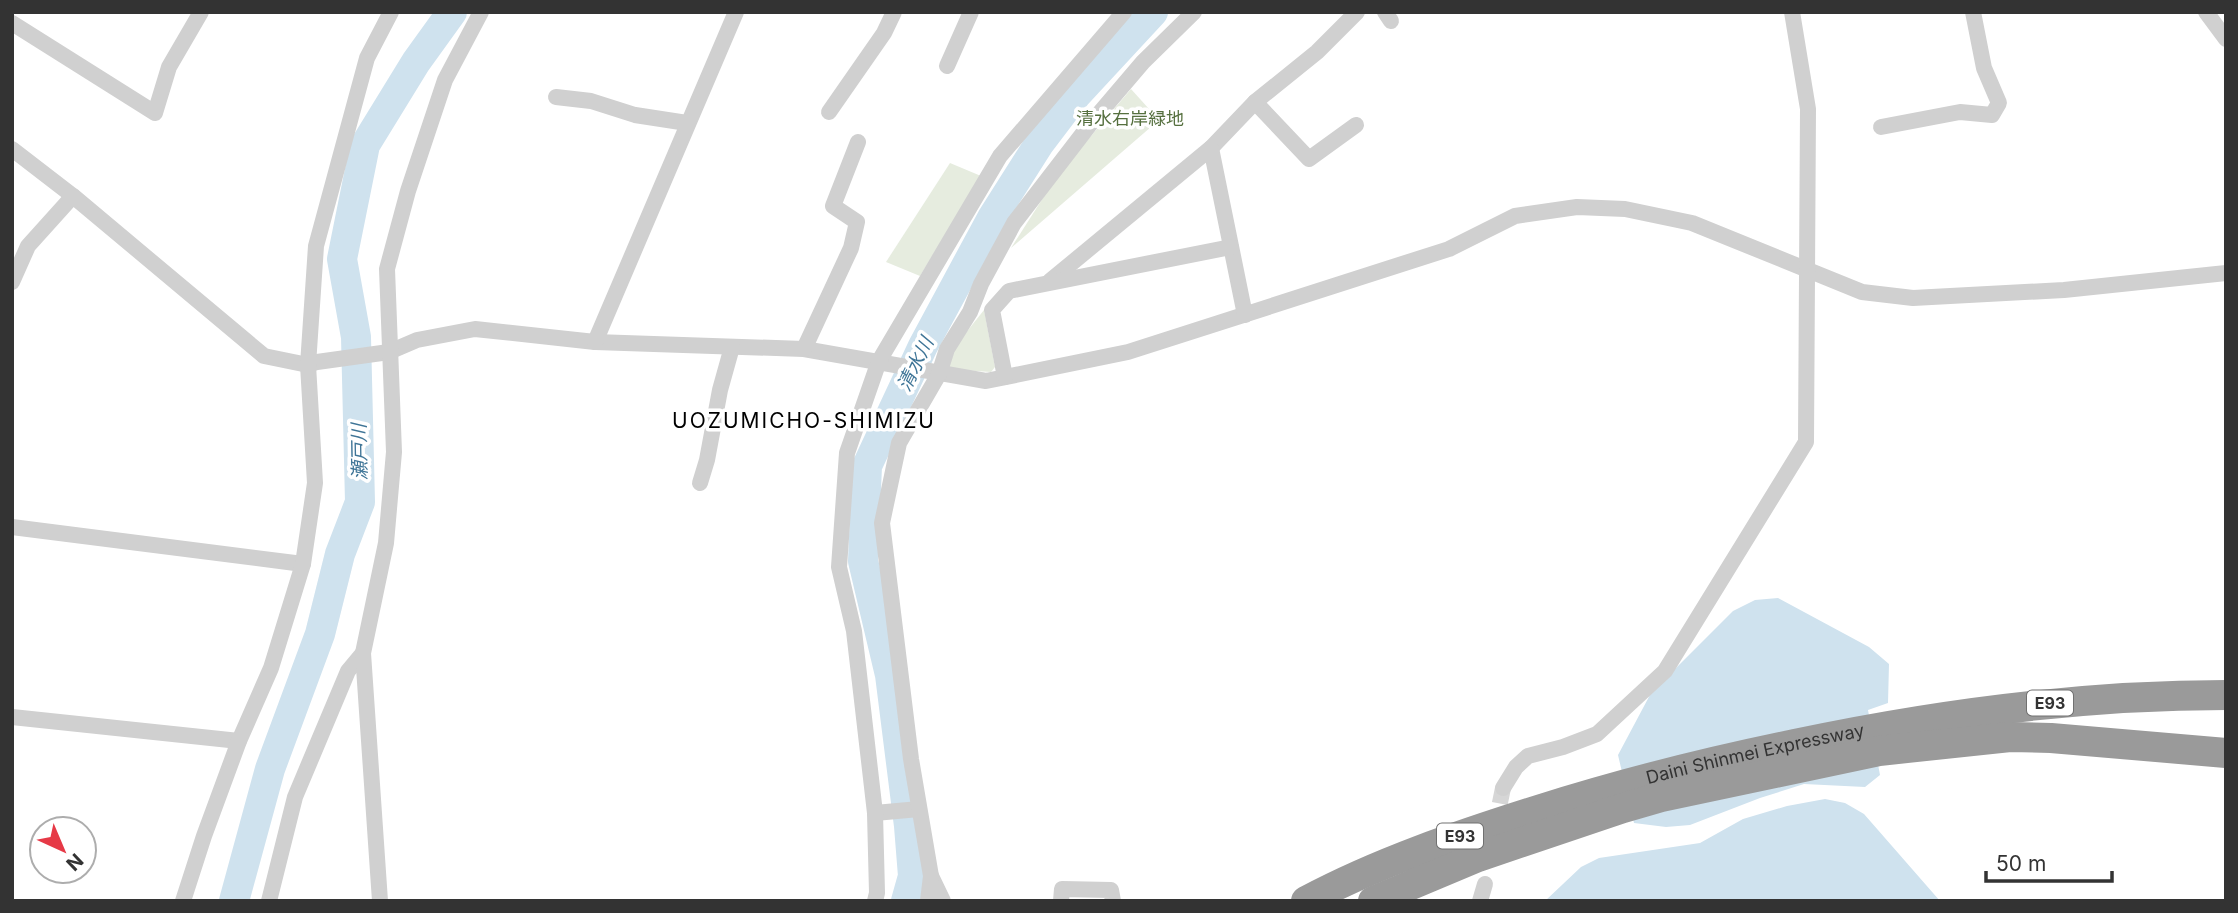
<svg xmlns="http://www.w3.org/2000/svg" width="2238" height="913" font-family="Inter,'Noto Sans JP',sans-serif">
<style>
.green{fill:#e6ecdf}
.water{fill:#cfe2ee}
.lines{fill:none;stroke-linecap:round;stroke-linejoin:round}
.river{stroke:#cfe2ee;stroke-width:30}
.street-tunnel{stroke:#d6d6d6;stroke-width:16;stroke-dasharray:16 8;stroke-linecap:butt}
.street{stroke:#d0d0d0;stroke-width:16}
.highway{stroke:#9a9a9a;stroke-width:30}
.labels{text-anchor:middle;stroke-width:7;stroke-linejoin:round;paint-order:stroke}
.shield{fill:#fff;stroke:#707070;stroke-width:2}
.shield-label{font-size:16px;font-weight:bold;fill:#333}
.park-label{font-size:18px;fill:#56703f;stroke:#fff}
.street-label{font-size:18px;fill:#333;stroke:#fff}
.water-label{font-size:19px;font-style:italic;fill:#3f7597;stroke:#fff}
.quarter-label{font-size:21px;letter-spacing:2px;fill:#000;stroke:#fff}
</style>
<rect width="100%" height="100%" fill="#fff"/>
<g class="green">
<path d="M1131 89 1159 120 1011 248 1057 176Z"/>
<path d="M950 163 981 176 920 276 886 262Z"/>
<path d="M984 310 995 367 991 372 946 369 953 349Z"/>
</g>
<g class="water">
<path d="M1778 598 1869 647 1889 664 1888 703 1868 710 1880 775 1865 787 1804 784 1760 798 1690 825 1666 827 1634 823 1618 755 1651 693 1733 611 1755 600Z"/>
<path d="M1825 799 1845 803 1864 814 1940 901H1545L1581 867 1599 858 1700 843 1743 819 1787 806Z"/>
</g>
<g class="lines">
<g class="river">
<path d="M234 901 270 769 320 634 340 554 360 502 356 337 342 259 365 145 416 62 452 12"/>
<path d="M906 901 913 876 909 826 890 675 863 561 867 466 923 346 992 218 1039 144 1077 94 1153 12"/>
</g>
<path class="street-tunnel" d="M1495 827 1503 788"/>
<g class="street">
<path d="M1385 12 1391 21"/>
<path d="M2206 12 2226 39"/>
<path d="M12 23 155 113 169 67 201 12"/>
<path d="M947 66 971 12"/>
<path d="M556 97 591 101 635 115 687 123"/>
<path d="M1255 102 1309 159 1356 125"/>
<path d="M829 112 884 33 894 12"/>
<path d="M1881 127 1960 112 1992 115 1999 103 1984 68 1973 12"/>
<path d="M1211 148 1255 102 1317 52 1357 12"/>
<path d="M12 149 73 196 264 356 308 365 317 362 389 352 417 340 475 329 595 342 804 349 986 381 1128 352 1449 249 1515 216 1577 207 1625 209 1692 223 1862 292 1913 298 2064 290 2226 273"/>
<path d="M1050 281 1211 148 1245 315"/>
<path d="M12 282 28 246 73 196"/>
<path d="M595 342 736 12"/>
<path d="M804 349 851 248 857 222 833 206 858 142"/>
<path d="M1005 377 992 310 1009 291 1231 247"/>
<path d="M700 483 707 460 720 390 732 347"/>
<path d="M12 527 303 564"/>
<path d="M12 717 239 741"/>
<path d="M1503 788 1516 767 1528 756 1563 747 1597 734 1665 671 1806 442 1808 109 1792 12"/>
<path d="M875 813 919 809"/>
<path d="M931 876 943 901"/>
<path d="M183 901 204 836 239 741 271 668 303 564 315 483 308 365 316 246 367 58 391 12"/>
<path d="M269 901 295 797 348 671 363 653"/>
<path d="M380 901 363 653 386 543 394 452 387 269 408 191 445 80 481 12"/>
<path d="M875 901 877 893 875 813 854 631 839 567 847 453 879 361 1000 156 1124 12"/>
<path d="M928 901 931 876 911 759 882 523 899 443 939 374 947 349 970 312 981 284 1014 223 1091 123 1143 62 1194 12"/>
<path d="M1061 901 1062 889 1111 890 1113 901"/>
<path d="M1480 901 1485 884"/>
</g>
<g class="highway">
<path id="s1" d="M1306 901C1379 862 1459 835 1538 810 1623 783 1707 762 1795 744 1937 714 2080 695 2226 695"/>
<path d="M1373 901 1478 857 1623 808 1661 797 1879 751 2010 737 2051 738 2226 753"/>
</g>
</g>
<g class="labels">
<g class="shield">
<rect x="2027" y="690.5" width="46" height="25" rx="5"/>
<rect x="1437" y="823.5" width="46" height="25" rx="5"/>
</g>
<g class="shield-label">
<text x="2050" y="709">E93</text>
<text x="1460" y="842">E93</text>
</g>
<g class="park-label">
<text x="1130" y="125">清水右岸緑地</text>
</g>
<g class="street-label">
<text dy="6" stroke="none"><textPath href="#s1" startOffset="474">Daini Shinmei Expressway</textPath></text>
</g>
<g class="water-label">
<text transform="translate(915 364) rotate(-64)" y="7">清水川</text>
<text transform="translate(359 452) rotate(-91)" y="7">瀬戸川</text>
</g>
<g class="quarter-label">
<text x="804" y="428">UOZUMICHO-SHIMIZU</text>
</g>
</g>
<rect width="2238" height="913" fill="none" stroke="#333333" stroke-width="28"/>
<g transform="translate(63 850) rotate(136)"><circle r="33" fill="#ffffff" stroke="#adadad" stroke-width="2"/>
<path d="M0-5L12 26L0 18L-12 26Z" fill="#e63946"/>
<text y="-10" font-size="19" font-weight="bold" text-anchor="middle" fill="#333333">N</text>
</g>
<path d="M1986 871v10h126v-10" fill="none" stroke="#333333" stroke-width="3.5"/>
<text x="1996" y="871" font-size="21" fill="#333333" stroke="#ffffff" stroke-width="5" paint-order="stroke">50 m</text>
</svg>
